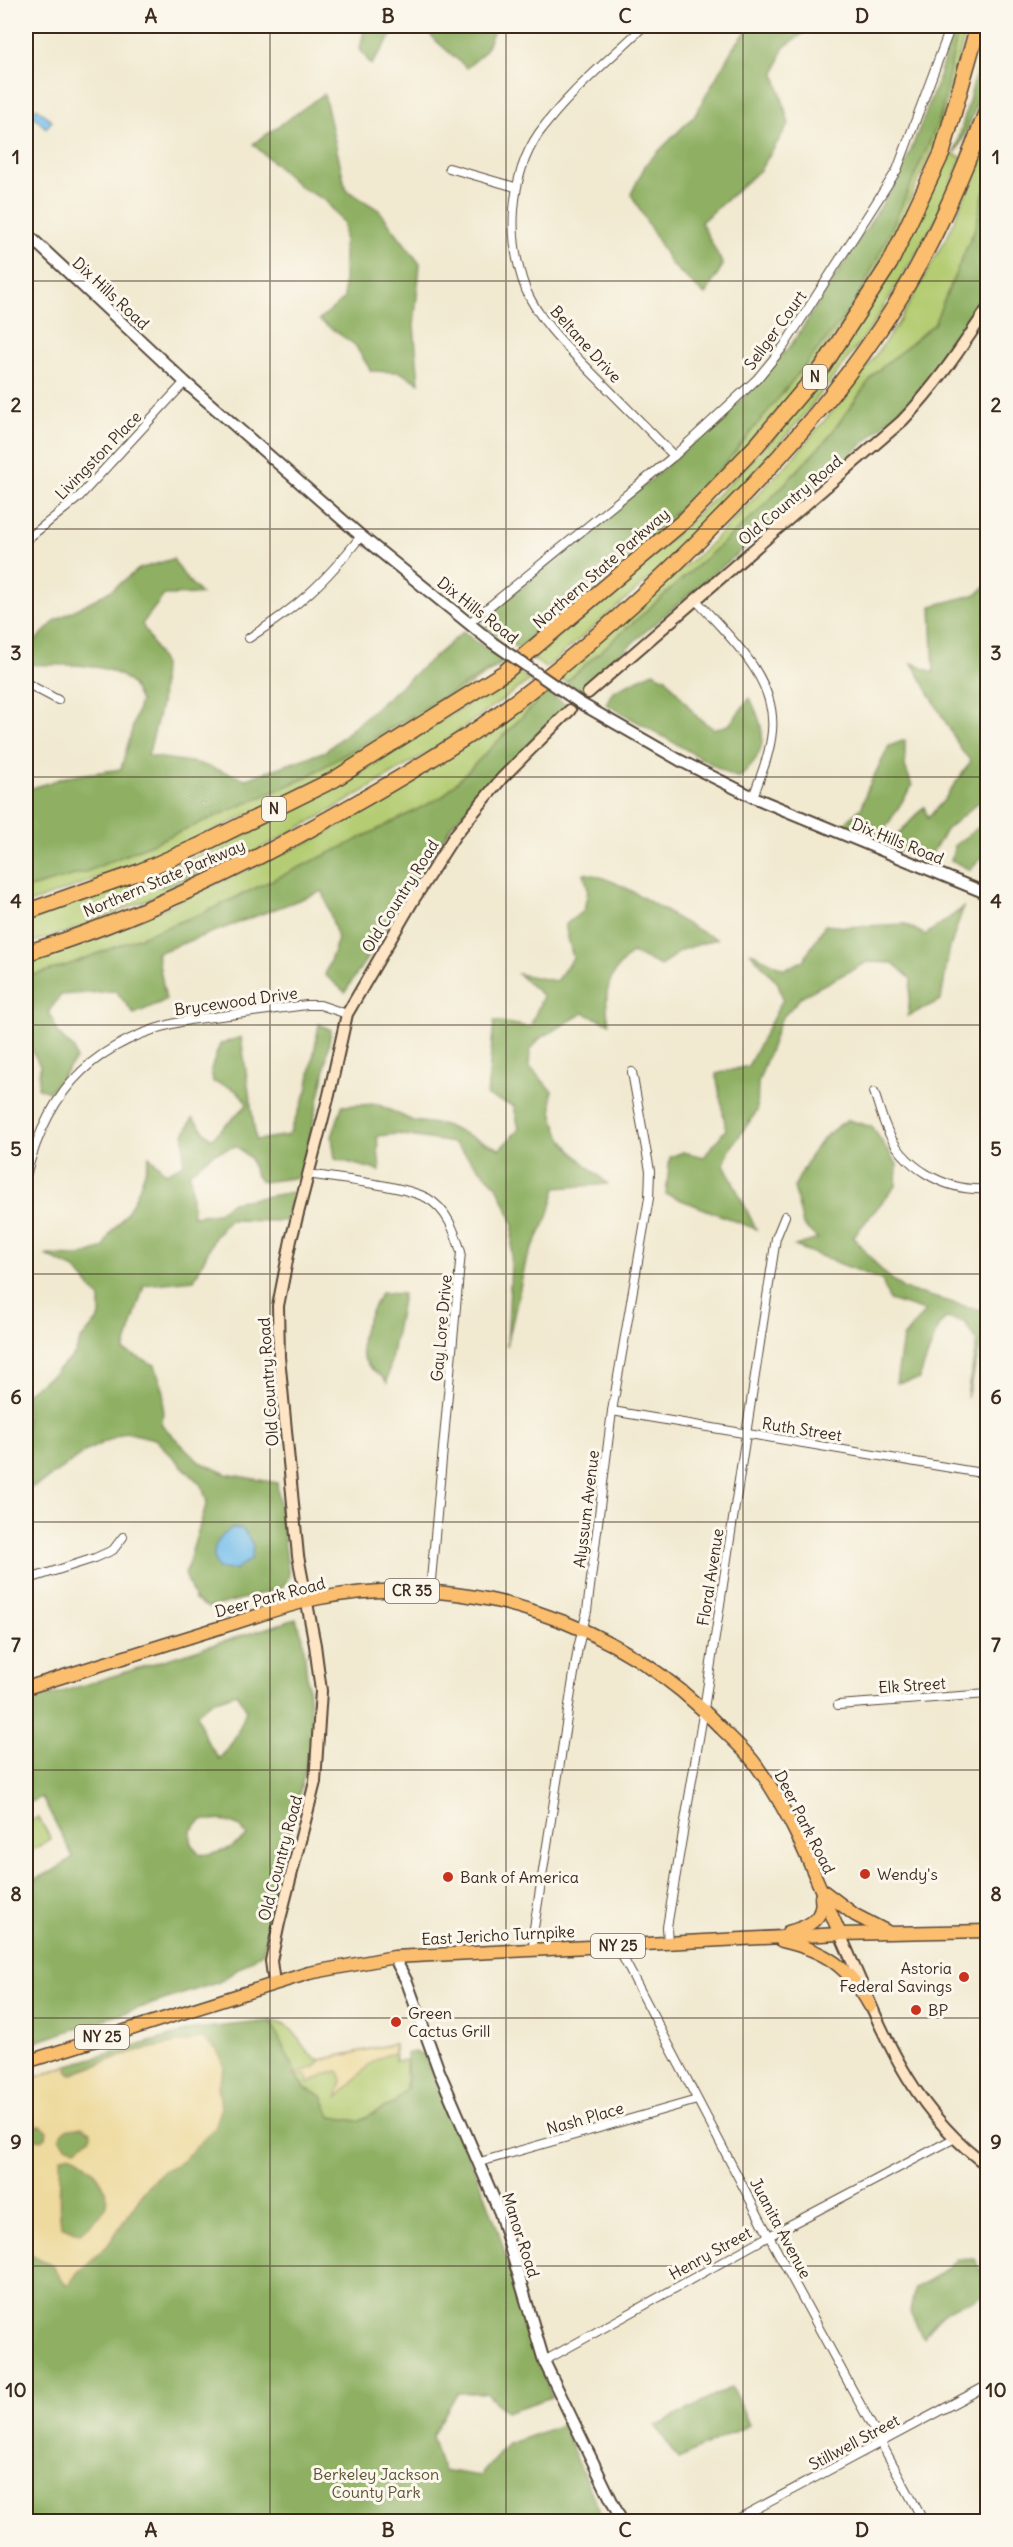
<svg xmlns="http://www.w3.org/2000/svg" width="1013" height="2547" font-family="Delius,sans-serif">
<style>
.green{fill:#b4cc72;stroke:#787b48;stroke-width:1.5}
.forest{fill:#8fb064;stroke:#656d41;stroke-width:1.5;fill-rule:evenodd}
.sand{fill:#eeda9e;stroke:#94825e;stroke-width:1.5;fill-rule:evenodd}
.water{fill:#73beec;stroke:#577485;stroke-width:1.5}
.lines{fill:none;stroke-linecap:round;stroke-linejoin:round}
.minor-casing{stroke:#564739;stroke-width:10}
.tertiary-casing{stroke:#564739;stroke-width:14}
.secondary-casing{stroke:#564739;stroke-width:14}
.primary-casing{stroke:#564739;stroke-width:15}
.motorway-casing{stroke:#564739;stroke-width:18}
.minor{stroke:#fff;stroke-width:8}
.tertiary{stroke:#fff;stroke-width:10}
.secondary{stroke:#fde5c5;stroke-width:10}
.primary{stroke:#fbbd6e;stroke-width:12}
.motorway{stroke:#fbbd6e;stroke-width:15}
.tertiary-bridge-casing{stroke:#564739;stroke-width:14;stroke-linecap:butt}
.tertiary-bridge{stroke:#fff;stroke-width:10}
.grid{fill:none;stroke:#3b2a1e;stroke-width:1.5;stroke-opacity:0.55}
.poi-dot{fill:#c8321e;stroke:#fbf7ec;stroke-width:2}
.labels{text-anchor:middle;stroke-width:6;stroke-linejoin:round;paint-order:stroke}
.shield{fill:#fbf7ec;stroke:#75685c;stroke-width:1.5}
.shield-label{font-size:15px;font-weight:bold;fill:#3b2a1e}
.street-label{font-size:16px;fill:#3b2a1e;stroke:#fbf7ec}
.poi-label{font-size:16px;fill:#3b2a1e;stroke:#fbf7ec;text-anchor:start}
.park-label{font-size:16px;fill:#595233;stroke:#fbf7ec}
.neatline{fill:none;stroke:#3b2a1e;stroke-width:2}
.grid-label{font-size:20px;text-anchor:middle;font-weight:bold;fill:#3b2a1e}
</style>
<rect width="100%" height="100%" fill="#fbf7ec"/>
<filter id="ink" filterUnits="userSpaceOnUse"><feTurbulence type="fractalNoise" baseFrequency=".0167" numOctaves="2"/><feDisplacementMap in="SourceGraphic" scale="12" xChannelSelector="R" yChannelSelector="G"/><feConvolveMatrix kernelMatrix="1 2 1 2 8 2 1 2 1" color-interpolation-filters="sRGB"/></filter>
<filter id="wash" filterUnits="userSpaceOnUse"><feTurbulence type="fractalNoise" baseFrequency=".008" numOctaves="4" result="noise"/><feDisplacementMap in="SourceGraphic" scale="24" xChannelSelector="R" yChannelSelector="G"/><feGaussianBlur stdDeviation="1.35" result="paint"/><feColorMatrix in="noise" values="0 0 0 0 0 0 0 0 0 0 0 0 0 0 0 0 0 1.4 0 .05"/><feComposite in="paint" operator="in"/></filter>
<g filter="url(#wash)">
<rect width="100%" height="100%" fill="#f1e9d0"/>
<g class="green">
<path d="M959 26H967L938 135 893 238 854 308 791 395 710 487 635 556 520 650 533 633 708 485 886 241 940 118Z"/>
<path d="M987 142V179L976 226 934 324 874 374 828 438 760 510 566 682 555 675 705 549 789 462 853 387 897 325 949 233Z"/>
<path d="M947 153 962 157 936 220 870 330 800 420 741 487 662 568 546 668 531 658C594 608 654 556 712 500 740 473 769 445 794 414 858 335 908 246 947 153Z"/>
<path d="M504 662C442 703 381 748 315 782 221 830 125 870 26 904V889L88 871 303 779Z"/>
<path d="M518 672 530 680 432 750 332 810 223 869 73 930 26 944V919C125 888 232 844 324 793 390 756 454 712 518 672Z"/>
<path d="M541 688 547 692 442 797 349 844 203 913 68 965 26 977V962L110 933 323 835 443 759Z"/>
<path d="M38 1817 51 1839 26 1854V1824Z"/>
<path d="M271 2021C305 2026 297 2055 321 2060L394 2044 395 2061 406 2060V2090L394 2103 358 2121 331 2117 322 2096 305 2088 299 2081Z"/>
</g>
<g class="forest">
<path d="M365 26H408L392 35 371 65 360 49Z"/>
<path d="M424 26H495V28L485 51 467 68 435 40Z"/>
<path d="M751 26H813L783 48 775 74 789 124 760 170 701 222 723 265 705 295 671 264 631 194 646 164 695 115 733 48Z"/>
<path d="M954 26H959L940 118 886 241 853 306 708 485 533 633 520 650 487 628 484 619 652 479 739 402 792 344 890 192 909 155 936 86Z"/>
<path d="M987 33C988 74 976 118 955 153Z"/>
<path d="M324 94 346 190 379 210 420 264 414 326 419 383 400 372 371 371 355 345 319 320 344 299V223L325 200 300 187 253 144Z"/>
<path d="M987 179V292L932 376 911 400 799 502 646 631 579 691 566 682 760 510 828 438 874 374 934 324 976 226Z"/>
<path d="M173 559 185 577 201 594 164 595 142 624 163 663 161 705 148 756 197 763 246 779 326 751 463 632 504 662 303 779 88 871 26 889V790L66 777 121 769 140 701C137 696 135 688 131 684 108 658 56 667 26 664V650L56 620 110 591 139 569Z"/>
<path d="M987 585V790L981 800 946 830 927 861 887 846 924 807 928 818 944 800 971 761 962 751 912 663 934 673 931 606 977 594Z"/>
<path d="M653 672 666 678 697 717 714 729 729 725 750 698C767 732 769 751 739 778L729 774 606 704 613 691Z"/>
<path d="M547 692 566 705 452 825 345 992 325 975 338 939 323 891 157 953 166 1000 134 1014 116 991 61 995 49 1011 59 1035 74 1049 76 1059 49 1092 38 1088 40 1066 26 1038V977L68 965 203 913 349 844 442 797Z"/>
<path d="M905 740V766L912 786 886 827 874 841 843 825 862 807 867 790 889 746Z"/>
<path d="M987 821V852L970 870 951 860 955 845Z"/>
<path d="M230 849 234 853 179 882 161 887 157 883 164 876Z"/>
<path d="M584 873C629 880 673 922 717 939L681 950 661 966 632 953C607 974 603 993 609 1023L583 1013 539 1039 530 1051 529 1066 552 1091C547 1136 577 1157 608 1184L556 1188 548 1217 526 1261 507 1346 513 1223 497 1186 454 1143 397 1134 377 1136 380 1171 335 1159 332 1137 342 1106 377 1104 413 1121 444 1125 500 1149 519 1129 514 1106 487 1096 494 1021 530 1027 543 996 518 974 556 981 573 958 565 925 584 910 588 890Z"/>
<path d="M963 908 949 951 941 1000 908 1016 911 979 893 963 867 962 802 996 781 1019 758 1083 757 1111 730 1149 724 1164 756 1229 666 1194 670 1157 683 1152 704 1157 726 1129 716 1074 748 1066 783 999 778 983 750 952 784 969 803 961 825 925 846 927 905 924 925 935Z"/>
<path d="M319 1024 331 1030 323 1079 301 1177 262 1182 256 1176 250 1158 236 1146 214 1153 190 1172 193 1216 217 1213 232 1202 294 1192 286 1221 229 1220 215 1237 194 1280 144 1285 124 1351 155 1365 164 1392 162 1425 198 1461 226 1474 277 1483 289 1577 282 1588 208 1608 195 1600 185 1574 207 1502 202 1486 155 1439 125 1432 86 1451 44 1481 26 1490V1393L53 1374 75 1354 80 1341 100 1317V1299L75 1269 45 1255 80 1256 104 1248C107 1235 116 1227 124 1217 137 1198 144 1178 149 1156L166 1173 184 1164V1134L193 1118 211 1139 247 1105C241 1089 228 1086 213 1082L211 1069 220 1044 241 1037 256 1140 289 1135 307 1091Z"/>
<path d="M848 1120 872 1127 897 1164 896 1185 853 1237 883 1272 904 1289 975 1309 984 1310 987 1307V1330L983 1337 967 1397 977 1341 964 1322 946 1318 938 1327 919 1379 896 1383 903 1338 925 1311 889 1300 882 1280 795 1246 818 1239 803 1225 794 1187C810 1157 817 1137 848 1120Z"/>
<path d="M381 1293 403 1294 387 1382C382 1375 374 1372 369 1366 350 1345 370 1313 381 1293Z"/>
<path d="M296 1619 303 1638 313 1735 263 1952 219 1982 26 2045V1883L53 1871 73 1857 42 1797 26 1804V1703ZM237 1693 246 1709C241 1729 233 1744 219 1759L205 1738 197 1714 212 1701ZM202 1820H222L241 1827 247 1836C233 1848 219 1855 200 1854L191 1844V1830Z"/>
<path d="M271 2021 299 2081 305 2088 322 2096 331 2117 358 2121 394 2103 406 2090 408 2079 406 2054 414 2052 424 2054 484 2192 499 2233 533 2350 552 2397 506 2412 486 2393H457L432 2436 442 2470 480 2476 508 2444 562 2425 604 2521 26 2522V2252L51 2264 65 2284 69 2285 77 2273 108 2245 147 2186 163 2171 181 2162 221 2109 218 2085 224 2068 202 2038 133 2052 70 2075 67 2071 68 2065 196 2029Z"/>
<path d="M42 2126 47 2131 46 2137 41 2140 36 2139 26 2142V2127Z"/>
<path d="M82 2126 91 2131V2137L76 2148 66 2146 59 2138 63 2128Z"/>
<path d="M69 2154C87 2159 115 2189 104 2210 99 2219 87 2227 79 2234L61 2226C58 2203 61 2181 60 2158Z"/>
<path d="M975 2259 987 2282V2293C978 2300 972 2300 961 2304 943 2310 933 2323 923 2338L910 2312 915 2288 937 2276 956 2260Z"/>
<path d="M732 2387 749 2425 678 2459 656 2426Z"/>
</g>
<g class="sand">
<path d="M202 2038 217 2050 224 2068 218 2085 221 2109 215 2128 181 2162 163 2171 147 2186 108 2245 77 2273 69 2285 65 2284 51 2264 26 2252V2142L36 2139 41 2140 46 2137 47 2131 42 2126 26 2127V2090L35 2085 34 2078 68 2065 67 2071 71 2075 133 2052ZM82 2126 91 2131V2137L76 2148 66 2146 60 2138C61 2126 71 2129 82 2126ZM69 2154C88 2159 115 2189 104 2210 99 2219 87 2227 79 2234L61 2226C57 2203 61 2181 60 2158Z"/>
<path d="M394 2044V2054C371 2054 354 2084 337 2098L342 2081 339 2071 327 2073 308 2084 307 2075 291 2076 315 2067 321 2060Z"/>
</g>
<g class="water">
<path d="M37 108 52 121 46 128 31 114Z"/>
<path d="M232 1528 243 1529 253 1545 251 1559 235 1570 218 1569C208 1550 217 1539 232 1528Z"/>
</g>
</g>
<g filter="url(#ink)">
<g class="lines">
<g class="minor-casing">
<g id="minor">
<path d="M644 26C609 60 568 93 539 133 523 156 516 182 514 210 512 238 516 264 526 290 540 322 568 348 591 372 619 400 647 428 674 456"/>
<path d="M449 168 515 187"/>
<path d="M26 540 78 498 185 382"/>
<path d="M696 600C728 636 777 677 772 731 770 754 761 775 753 797"/>
<path d="M469 623 674 456 757 379 784 346 897 170 951 26"/>
<path d="M249 638C299 606 324 583 361 536"/>
<path d="M26 683 58 700"/>
<path d="M874 1092C878 1103 881 1116 886 1127 902 1167 945 1192 988 1189"/>
<path d="M308 1174C338 1179 402 1185 427 1198 447 1209 455 1232 461 1252L430 1591"/>
<path d="M26 1176C49 1086 97 1039 189 1020L307 1005H320L347 1014"/>
<path d="M612 1411 975 1472 988 1471"/>
<path d="M26 1580 95 1558 113 1550 123 1537"/>
<path d="M838 1705 988 1694"/>
<path d="M668 1944 667 1927 704 1709 776 1238 785 1216"/>
<path d="M617 1946 769 2236 924 2522"/>
<path d="M533 1949 534 1928 578 1648 587 1611 612 1411 649 1198 650 1171 632 1072"/>
<path d="M480 2162 697 2100"/>
<path d="M544 2361 769 2236 955 2138"/>
<path d="M732 2522 988 2385"/>
</g>
</g>
<g class="tertiary-casing">
<g id="tertiary">
<path d="M26 233 185 382 361 536 493 643"/>
<path d="M580 703 681 761 753 797 988 894"/>
<path d="M394 1957 407 1982 439 2071 500 2213 544 2361 622 2522"/>
</g>
</g>
<g class="secondary-casing">
<g id="secondary">
<path d="M588 693 902 421C936 386 961 348 988 308"/>
<path d="M840 1934C879 2021 906 2107 988 2166"/>
<path d="M274 1983 271 1961 279 1923 315 1782 321 1691 315 1645 298 1556 279 1357 278 1306 291 1240 329 1095 347 1014 414 899 455 835 502 778 570 710"/>
</g>
</g>
<g class="primary-casing">
<g id="primary">
<path d="M26 1688C89 1668 152 1649 215 1629 250 1619 284 1605 320 1598 467 1571 619 1620 722 1729 734 1741 747 1752 756 1765 793 1816 815 1877 840 1934"/>
<path d="M822 1890 855 1915 888 1932"/>
<path d="M788 1932C807 1927 825 1920 821 1897"/>
<path d="M782 1941C826 1951 849 1967 870 2006"/>
<path d="M26 2062 309 1973 394 1957 840 1934 988 1931"/>
</g>
</g>
<g class="motorway-casing">
<g id="motorway">
<path d="M26 912 139 872 199 846 335 779 505 672 685 520 757 445 822 368 890 263 942 153 978 26"/>
<path d="M26 953C138 919 244 867 346 809 392 783 439 756 482 726 571 663 652 590 727 512 787 451 845 384 891 312 932 248 961 179 988 108"/>
</g>
</g>
<use href="#minor" class="minor"/>
<use href="#tertiary" class="tertiary"/>
<use href="#secondary" class="secondary"/>
<use href="#primary" class="primary"/>
<use href="#motorway" class="motorway"/>
<g class="tertiary-bridge-casing">
<path id="tertiary-bridge" d="M493 643 580 703"/>
</g>
<use href="#tertiary-bridge" class="tertiary-bridge"/>
</g>
</g>
<path class="grid" d="M270 26V2522M506 26V2522M743 26V2522M26 281H988M26 529H988M26 777H988M26 1025H988M26 1274H988M26 1522H988M26 1770H988M26 2018H988M26 2266H988"/>
<g class="poi-dot">
<circle cx="865" cy="1874" r="6"/>
<circle cx="448" cy="1877" r="6"/>
<circle cx="964" cy="1977" r="6"/>
<circle cx="916" cy="2010" r="6"/>
<circle cx="396" cy="2022" r="6"/>
</g>
<g class="labels">
<g class="shield">
<rect x="803" y="365" width="24" height="24" rx="4.5"/>
<rect x="262" y="797" width="24" height="24" rx="4.5"/>
<rect x="385" y="1579" width="54" height="24" rx="4.5"/>
<rect x="591" y="1934" width="54" height="24" rx="4.5"/>
<rect x="75" y="2025" width="54" height="24" rx="4.5"/>
</g>
<g class="shield-label">
<text x="815" y="382">N</text>
<text x="274" y="814">N</text>
<text x="412" y="1596">CR 35</text>
<text x="618" y="1951">NY 25</text>
<text x="102" y="2042">NY 25</text>
</g>
<g class="street-label">
<text transform="translate(111 293) rotate(43)" y="6">Dix Hills Road</text>
<text transform="translate(775 330) rotate(-54)" y="6">Sellger Court</text>
<text transform="translate(586 344) rotate(48)" y="6">Beltane Drive</text>
<text transform="translate(98 455) rotate(-46)" y="6">Livingston Place</text>
<text transform="translate(790 500) rotate(-40)" y="6">Old Country Road</text>
<text transform="translate(601 568) rotate(-41)" y="6">Northern State Parkway</text>
<text transform="translate(478 610) rotate(38)" y="6">Dix Hills Road</text>
<text transform="translate(898 841) rotate(22)" y="6">Dix Hills Road</text>
<text transform="translate(164 878) rotate(-23)" y="6">Northern State Parkway</text>
<text transform="translate(400 896) rotate(-58)" y="6">Old Country Road</text>
<text transform="translate(236 1001) rotate(-8)" y="6">Brycewood Drive</text>
<text transform="translate(441 1328) rotate(-85)" y="6">Gay Lore Drive</text>
<text transform="translate(268 1382) rotate(-94)" y="6">Old Country Road</text>
<text transform="translate(802 1429) rotate(9)" y="6">Ruth Street</text>
<text transform="translate(586 1509) rotate(-83)" y="6">Alyssum Avenue</text>
<text transform="translate(710 1577) rotate(-81)" y="6">Floral Avenue</text>
<text transform="translate(270 1597) rotate(-15)" y="6">Deer Park Road</text>
<text transform="translate(912 1685) rotate(-4)" y="6">Elk Street</text>
<text transform="translate(805 1822) rotate(63)" y="6">Deer Park Road</text>
<text transform="translate(280 1858) rotate(-75)" y="6">Old Country Road</text>
<text transform="translate(498 1935) rotate(-3)" y="6">East Jericho Turnpike</text>
<text transform="translate(585 2118) rotate(-16)" y="6">Nash Place</text>
<text transform="translate(781 2228) rotate(62)" y="6">Juanita Avenue</text>
<text transform="translate(521 2235) rotate(72)" y="6">Manor Road</text>
<text transform="translate(710 2253) rotate(-29)" y="6">Henry Street</text>
<text transform="translate(854 2442) rotate(-28)" y="6">Stillwell Street</text>
</g>
<g class="poi-label">
<text x="877" y="1880">Wendy's</text>
<text x="460" y="1883">Bank of America</text>
<text x="952" y="1974" text-anchor="end">Astoria<tspan x="952" dy="18">Federal Savings</tspan></text>
<text x="928" y="2016">BP</text>
<text x="408" y="2019">Green<tspan x="408" dy="18">Cactus Grill</tspan></text>
</g>
<g class="park-label">
<text x="376" y="2480">Berkeley Jackson<tspan x="376" dy="18">County Park</tspan></text>
</g>
</g>
<rect width="1013" height="2547" fill="none" stroke="#fbf7ec" stroke-width="66"/>
<rect x="33" y="33" width="947" height="2481" class="neatline"/>
<g class="grid-label">
<text x="151" y="23">A</text>
<text x="388" y="23">B</text>
<text x="625" y="23">C</text>
<text x="862" y="23">D</text>
<text x="16" y="164">1</text>
<text x="996" y="164">1</text>
<text x="16" y="412">2</text>
<text x="996" y="412">2</text>
<text x="16" y="660">3</text>
<text x="996" y="660">3</text>
<text x="16" y="908">4</text>
<text x="996" y="908">4</text>
<text x="16" y="1156">5</text>
<text x="996" y="1156">5</text>
<text x="16" y="1404">6</text>
<text x="996" y="1404">6</text>
<text x="16" y="1652">7</text>
<text x="996" y="1652">7</text>
<text x="16" y="1901">8</text>
<text x="996" y="1901">8</text>
<text x="16" y="2149">9</text>
<text x="996" y="2149">9</text>
<text x="16" y="2397">10</text>
<text x="996" y="2397">10</text>
<text x="151" y="2537">A</text>
<text x="388" y="2537">B</text>
<text x="625" y="2537">C</text>
<text x="862" y="2537">D</text>
</g>
</svg>
